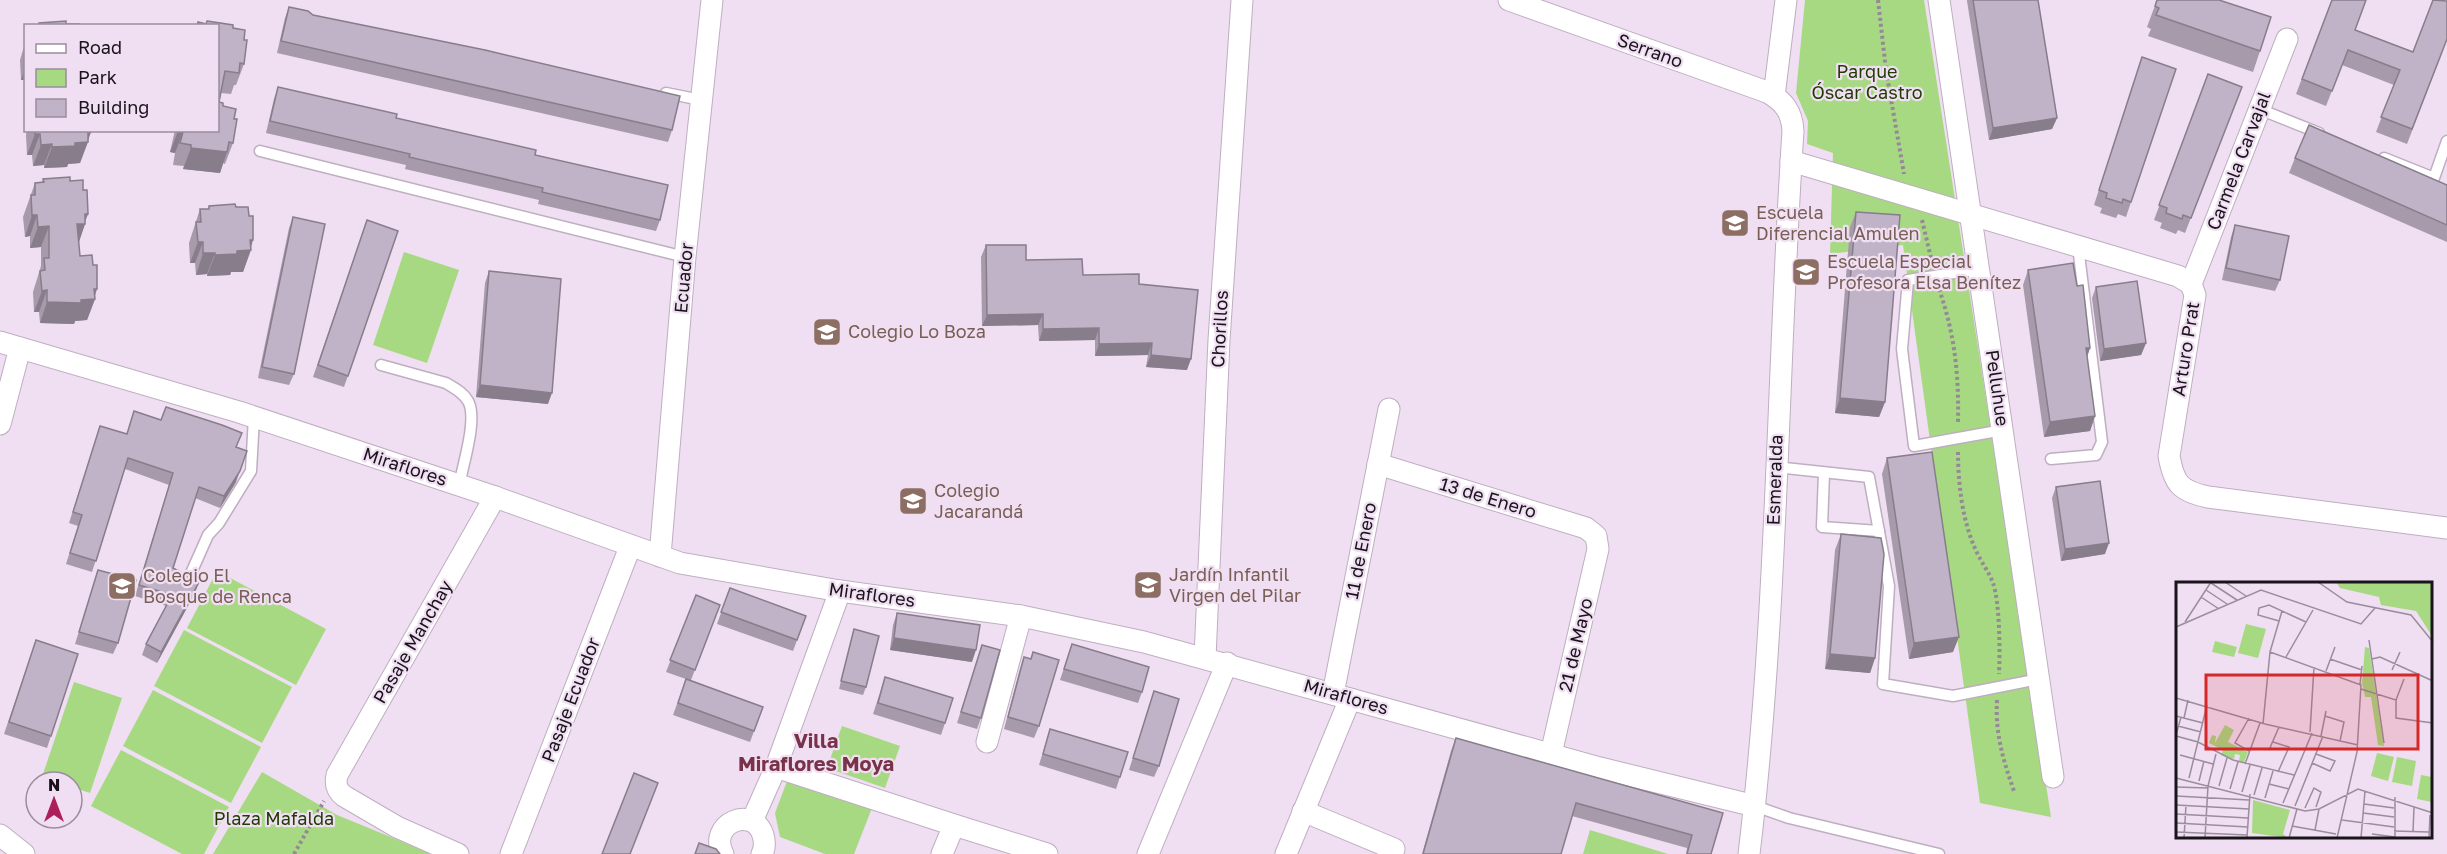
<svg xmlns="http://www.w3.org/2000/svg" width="2447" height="854" font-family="'Golos Text',sans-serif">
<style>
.green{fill:#a6d982}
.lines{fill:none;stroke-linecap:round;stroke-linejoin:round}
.lane-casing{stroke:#bfaec1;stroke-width:13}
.street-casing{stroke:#bfaec1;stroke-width:23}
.path{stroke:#968997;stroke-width:4;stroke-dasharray:3 3;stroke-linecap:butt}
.lane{stroke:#fff;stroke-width:10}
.street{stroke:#fff;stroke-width:21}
.wall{fill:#a69aab}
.shaded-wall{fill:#877d8b}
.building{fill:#c1b3c7;stroke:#877d8b;stroke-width:1.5}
.labels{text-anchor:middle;stroke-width:4.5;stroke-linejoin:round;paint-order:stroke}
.street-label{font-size:18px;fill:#19131a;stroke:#f0def2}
.park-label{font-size:18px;fill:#1e3c00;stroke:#f0def2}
.education-label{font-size:18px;fill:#785e54;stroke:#f0def2;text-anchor:start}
.neighbourhood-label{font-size:20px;font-weight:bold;fill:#793349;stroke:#f0def2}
.inset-road{fill:none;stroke:#9a8d9c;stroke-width:1.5}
.view{fill:#d62828;fill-opacity:0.15;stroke:#d62828;stroke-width:3}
.inset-edge{fill:none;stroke:#19131a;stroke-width:3}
</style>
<rect width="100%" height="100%" fill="#f0def2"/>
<g class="green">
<path d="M1805 0H1924L2051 817 1980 803 1903 245 1830 254 1833 153 1807 144 1808 121 1796 93Z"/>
<path d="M404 252 459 270 427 363 373 345Z"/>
<path d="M217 571 326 629 296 685 187 628Z"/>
<path d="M184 630 292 687 262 743 154 686Z"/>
<path d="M74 682 122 698 90 793 72 787V782H57L42 777Z"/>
<path d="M153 690 261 747 231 803 123 746Z"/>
<path d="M842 726 900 746 885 788 827 768Z"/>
<path d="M121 750 229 807 204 854H182L91 806Z"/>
<path d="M262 772 337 815 432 854H213Z"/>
<path d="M789 776 872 808 854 854H825L780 837 775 813Z"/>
<path d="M1590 830 1668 854H1583Z"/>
</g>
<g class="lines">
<g class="lane-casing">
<g id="lane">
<path d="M666 93 701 100"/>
<path d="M2259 109 2319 133"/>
<path d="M260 151 685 257"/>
<path d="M2384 158 2434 178 2447 141"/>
<path d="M1980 269 1908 280 1902 349 1914 446 2003 430"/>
<path d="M381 365 446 383C454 388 463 392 468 401 478 418 463 465 459 485"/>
<path d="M2051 459 2096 455 2102 442 2078 246"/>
<path d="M1776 467 1869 477 1889 586 1883 684 1953 696 2039 679"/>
<path d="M1824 473 1822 527 1879 531"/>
<path d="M192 571 208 535 219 523 251 471 254 417"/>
<path d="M1755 806 1789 818 1939 854"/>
</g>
</g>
<g class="street-casing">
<g id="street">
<path d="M1509 0 1767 92C1784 101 1792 112 1793 131 1777 372 1778 614 1749 854"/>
<path d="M1939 0 2053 777"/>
<path d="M1774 96 1786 0"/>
<path d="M1791 161 2178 276 2191 284 2195 295 2169 456C2174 484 2180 491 2208 497L2447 528"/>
<path d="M2191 284 2287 39"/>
<path d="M0 342 239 412 495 497 680 563 840 591 1021 616 1144 642 1600 768 1755 806"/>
<path d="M0 424 20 348"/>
<path d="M1378 464 1586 528 1596 536 1598 549 1551 754"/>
<path d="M660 556 685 257 712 0"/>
<path d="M1205 658 1219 340 1242 0"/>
<path d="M1333 694 1389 409"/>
<path d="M987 742 1021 616"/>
<path d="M776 767 954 825 942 854"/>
<path d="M1303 811 1394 849"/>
<path d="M752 821 776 767 840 591"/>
<path d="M954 825 1047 854"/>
<path d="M0 835 24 854"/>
<path d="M458 854 397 827 344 796C336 790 335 784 337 775L495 497"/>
<path d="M511 854 630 547"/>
<path d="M723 854C707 824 753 804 763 835 765 842 765 848 762 854"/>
<path d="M1148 854 1227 663"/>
<path d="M1286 854 1350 699"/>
</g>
</g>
<g class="path">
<path d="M1878 0 1886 70 1904 174"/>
<path d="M1922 220 1932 262"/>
<path d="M1939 289C1955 335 1959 375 1958 423"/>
<path d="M1958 452C1958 482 1962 518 1974 546 1979 559 1988 570 1993 583 2000 603 2000 653 1999 674"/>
<path d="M1997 700C1995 733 2003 760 2014 791"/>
<path d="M294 854 324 801"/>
</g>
<use href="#lane" class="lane"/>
<use href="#street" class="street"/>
</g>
<g class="wall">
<path d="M1967 0H2038L2057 118 2052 129 1989 140 1967 1Z"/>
<path d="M2157 0 2260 51 2253 72 2148 36 2151 29 2147 27Z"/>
<path d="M2332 0 2355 30 2413 52 2447 40 2407 144 2376 132 2394 85 2342 65 2326 106 2296 94Z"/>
<path d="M289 7 672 130 668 142 277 53 285 18Z"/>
<path d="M198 22 233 28 244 40V64L236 85H234L231 94 221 93 219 102 234 119 233 143 225 164 223 163 220 173 183 169 184 166 173 165 175 153 170 152 175 130H218V26H196Z"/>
<path d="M26 40V80H21L20 60Z"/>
<path d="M2142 57 2131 202 2126 217 2118 214 2116 218 2100 213 2102 208 2094 205Z"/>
<path d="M2208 74 2242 87 2185 233 2178 230 2176 234 2160 228 2162 223 2154 220Z"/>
<path d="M278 87 535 155 660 220 656 231 538 204 539 200 405 169 406 165 266 133 274 99Z"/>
<path d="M27 130H91V132L80 163 68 164 67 167 44 168V165L33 166 32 155H27L26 135Z"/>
<path d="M2295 158 2447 185V242L2289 173Z"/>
<path d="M43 179 70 181 83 190 88 214 85 221V224L78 243 80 256 95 296V299L87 320 75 321 74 324 40 323 39 312H34L33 292 41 266V247L30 248V236L25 237 23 217 35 183 42 182Z"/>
<path d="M209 206 236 207 251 248 243 272H231L230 275 207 276V274L196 275 195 263H190L189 243 200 209H208Z"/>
<path d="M1856 212 1885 402 1879 417 1835 413 1850 227Z"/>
<path d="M293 217 294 374 289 385 258 378 289 228Z"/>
<path d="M367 220 398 231 344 387 313 377Z"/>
<path d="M2235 225 2280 280 2275 291 2222 280 2231 237Z"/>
<path d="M986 245 1026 260 1083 275 1139 284 1187 370 1146 367 1148 355 1095 356V340L1039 341 1038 325 982 326 981 257Z"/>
<path d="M2028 270 2077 286 2090 348 2087 357 2095 416 2090 431 2044 437 2023 285Z"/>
<path d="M489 271 548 404 476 397 485 283Z"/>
<path d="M2096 287 2146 343 2141 355 2100 361 2092 298Z"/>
<path d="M100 426 126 434 236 447V482L220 508 195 498 173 568 195 593 157 663 142 655 146 644 166 606 135 596 169 485 125 469 92 572 66 564 78 526 69 523Z"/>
<path d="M1887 458 1953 652 1909 659 1882 474Z"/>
<path d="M2056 487 2105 554 2061 561 2052 498Z"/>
<path d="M1841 534 1875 658 1870 673 1825 669 1835 550Z"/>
<path d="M98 570 118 643 113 654 75 644Z"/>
<path d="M730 588 806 616 793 651 717 624Z"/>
<path d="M696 595 720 605 691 680 763 707 750 742 673 715 686 679 666 672Z"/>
<path d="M897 613 972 662 890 650 893 625Z"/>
<path d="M854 629 866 687 863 695 839 689Z"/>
<path d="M36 640 78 654 47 748 4 734Z"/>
<path d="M1072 644 1142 692 1138 703 1060 680Z"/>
<path d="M982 645 981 718 977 729 957 723Z"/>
<path d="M1024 657 1039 726 1034 738 1004 729 1020 669Z"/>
<path d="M885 677 945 723 941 735 873 714Z"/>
<path d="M1154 691 1159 766 1154 777 1129 770Z"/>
<path d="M1050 729 1120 777 1116 789 1039 765Z"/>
<path d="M1456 738 1723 813 1711 854H1686L1687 848 1572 816 1561 854H1422L1451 751Z"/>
</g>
<g class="shaded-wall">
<path d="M26 66 25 80H21Z"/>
<path d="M2057 118 2052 129 1989 140 1993 128Z"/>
<path d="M178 131 183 132 175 153 170 152Z"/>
<path d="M88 132H91L87 142H88L80 163 68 164 67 167 44 168 52 147Z"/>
<path d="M35 134H40L32 155H27Z"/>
<path d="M52 144 44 165 33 166 41 145Z"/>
<path d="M191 148 227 152 220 173 183 169Z"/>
<path d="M85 214H88L84 224H85L78 245 77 224Z"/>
<path d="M32 215H37L30 236 25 237Z"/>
<path d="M49 226 41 247 30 248 38 227Z"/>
<path d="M250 240H253L250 251 251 250 243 272H231L230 275 207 276 215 255 237 251Z"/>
<path d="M198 242H203L195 263H190Z"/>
<path d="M203 253H215L207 274 196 275Z"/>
<path d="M94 289H97L94 299H95L87 320 75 321 74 324 40 323 47 302Z"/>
<path d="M47 290 39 312H34L42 291Z"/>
<path d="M1043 314 1038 325 982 326 987 315Z"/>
<path d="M1099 328 1095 340 1039 341 1043 329Z"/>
<path d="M1152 343 1148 355 1095 356 1099 344Z"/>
<path d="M2146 343 2141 355 2100 361 2104 349Z"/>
<path d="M2086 348H2090L2085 363Z"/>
<path d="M1151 355 1191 359 1187 370 1146 367Z"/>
<path d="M480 385 552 393 548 404 476 397Z"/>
<path d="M1840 398 1885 402 1879 417 1835 413Z"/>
<path d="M2095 416 2090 431 2044 437 2050 422Z"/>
<path d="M243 462 236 482 220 508 224 496Z"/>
<path d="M2109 543 2105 554 2061 561 2065 549Z"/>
<path d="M199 582 195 593 157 663 161 652Z"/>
<path d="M1959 637 1953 652 1909 659 1914 643Z"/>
<path d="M894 638 976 650 972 662 890 650Z"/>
<path d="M1830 654 1875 658 1870 673 1825 669Z"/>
</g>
<g class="building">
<path d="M1973 0H2038L2057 118 1993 128Z"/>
<path d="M2157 0H2219L2271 17 2260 51 2156 15 2159 8 2155 6Z"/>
<path d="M2332 0H2366L2355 30 2413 52 2433 0 2447 1V39L2412 129 2381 117 2400 70 2348 50 2332 91 2302 79Z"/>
<path d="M289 7 308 11 313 15 485 50 680 96 672 130 281 41Z"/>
<path d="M66 21V24H79V26H39V23Z"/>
<path d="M207 21 233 25V28L245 30 244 40H247L244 64 240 63 239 73 225 71 219 102 223 103V106L236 109 234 119H237L233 143 229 142 227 152 191 148V145L180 143 183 132 178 131 218 130V26H197L198 22 206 24Z"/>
<path d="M2142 57 2176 69 2131 202 2123 199 2122 203 2106 198 2107 193 2099 190Z"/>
<path d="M2208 74 2242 87 2191 218 2183 215 2182 219 2166 213 2167 208 2159 205Z"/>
<path d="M278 87 397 114 396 118 536 150 535 155 668 185 660 220 542 192 543 188 409 157 410 154 270 121Z"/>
<path d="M2309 125 2447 185V225L2295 158Z"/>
<path d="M35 130H91V132H88V142L75 143V146L52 147V144L41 145 40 134H35Z"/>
<path d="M70 177V181L83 180V190H87L88 214H85V224H77L80 256 92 255 93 265H97V289H94L95 299 81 300V303L47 302V290L42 291 40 271 45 270 44 258H49V226L38 227 37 215H32L31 195H35V183L44 182 43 179Z"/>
<path d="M235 204 236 207H248L249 216H253V240H250L251 250 237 251V254L215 255V253H203V242H198L196 222H201L200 209H209V206Z"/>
<path d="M1856 212 1900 215 1885 402 1840 398Z"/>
<path d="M293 217 325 224 294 374 262 367Z"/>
<path d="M367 220 398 231 348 376 318 365Z"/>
<path d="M2235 225 2289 236 2280 280 2226 268Z"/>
<path d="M986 245H1026V260L1082 259 1083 275 1139 274V284L1198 290 1191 359 1151 355 1152 343 1099 344V328L1043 329V314L987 315Z"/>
<path d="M2073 263 2077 286 2083 285 2090 348H2086L2095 416 2050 422 2028 270Z"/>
<path d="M489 271 561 279 552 393 480 385Z"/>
<path d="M2137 281 2146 343 2104 349 2096 287Z"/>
<path d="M166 407 222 425 242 433 236 447 247 451 240 471 224 496 199 487 173 568 199 582 161 652 146 644 172 595 139 585 173 473 128 458 96 561 70 553 82 515 73 512 100 426 127 434 134 411 161 420Z"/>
<path d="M1932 452 1959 637 1914 643 1887 458Z"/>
<path d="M2100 481 2109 543 2065 549 2056 487Z"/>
<path d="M1841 534 1881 538 1884 554 1875 658 1830 654Z"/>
<path d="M98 570 136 580 118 643 79 632Z"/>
<path d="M730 588 806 616 797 640 721 612Z"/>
<path d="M696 595 720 605 695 670 670 660Z"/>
<path d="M897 613 980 625 976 650 894 638Z"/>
<path d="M854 629 879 636 866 687 841 681Z"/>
<path d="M36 640 78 654 51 736 9 722Z"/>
<path d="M1072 644 1149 667 1142 692 1064 669Z"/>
<path d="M982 645 1000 650 981 718 961 712Z"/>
<path d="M1033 652 1059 660 1039 726 1008 717 1024 657 1031 659Z"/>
<path d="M885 677 953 698 945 723 878 703Z"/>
<path d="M686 679 763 707 754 731 678 703Z"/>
<path d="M1154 691 1179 699 1159 766 1133 758Z"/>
<path d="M1050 729 1128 752 1120 777 1043 754Z"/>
<path d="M1456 738 1723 813 1711 854H1687L1692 835 1576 803 1561 854H1423Z"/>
<path d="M634 773 658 783 630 854H602Z"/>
<path d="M699 843 716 849 720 854H695Z"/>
</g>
<defs>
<g id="school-square" transform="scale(1.5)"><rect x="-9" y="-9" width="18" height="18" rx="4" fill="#8d6e63" stroke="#f0def2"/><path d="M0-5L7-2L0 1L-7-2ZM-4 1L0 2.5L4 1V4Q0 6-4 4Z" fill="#fff"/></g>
</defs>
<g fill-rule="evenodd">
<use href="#school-square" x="1735" y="223"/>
<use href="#school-square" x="1806" y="272"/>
<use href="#school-square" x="827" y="332"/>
<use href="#school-square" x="913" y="501"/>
<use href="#school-square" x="1148" y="585"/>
<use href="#school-square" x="122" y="586"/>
</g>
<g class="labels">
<g class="street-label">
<text transform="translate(1650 51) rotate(20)" y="6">Serrano</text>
<text transform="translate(2239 161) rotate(-69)" y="6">Carmela Carvajal</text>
<text transform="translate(684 278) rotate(-85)" y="6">Ecuador</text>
<text transform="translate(1220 329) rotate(-87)" y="6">Chorillos</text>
<text transform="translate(2186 349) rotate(-81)" y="6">Arturo Prat</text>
<text transform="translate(1997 388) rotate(82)" y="6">Pelluhue</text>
<text transform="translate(405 467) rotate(18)" y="6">Miraflores</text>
<text transform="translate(1775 480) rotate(-88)" y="6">Esmeralda</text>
<text transform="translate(1488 498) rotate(17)" y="6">13 de Enero</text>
<text transform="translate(1361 551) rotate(-79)" y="6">11 de Enero</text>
<text transform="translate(872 595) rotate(8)" y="6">Miraflores</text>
<text transform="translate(413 642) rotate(-60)" y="6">Pasaje Manchay</text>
<text transform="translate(1576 645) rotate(-77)" y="6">21 de Mayo</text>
<text transform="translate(1346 697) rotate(16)" y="6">Miraflores</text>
<text transform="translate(571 700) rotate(-69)" y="6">Pasaje Ecuador</text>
</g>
<g class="park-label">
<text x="1867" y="78">Parque<tspan x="1867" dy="21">Óscar Castro</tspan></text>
<text x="274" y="825">Plaza Mafalda</text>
</g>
<g class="education-label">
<text x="1756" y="219">Escuela<tspan x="1756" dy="21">Diferencial Amulen</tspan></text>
<text x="1827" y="268">Escuela Especial<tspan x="1827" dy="21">Profesora Elsa Benítez</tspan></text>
<text x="848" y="338">Colegio Lo Boza</text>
<text x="934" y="497">Colegio<tspan x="934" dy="21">Jacarandá</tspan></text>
<text x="1169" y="581">Jardín Infantil<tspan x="1169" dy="21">Virgen del Pilar</tspan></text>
<text x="143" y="582">Colegio El<tspan x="143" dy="21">Bosque de Renca</tspan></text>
</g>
<g class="neighbourhood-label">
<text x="816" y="748">Villa<tspan x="816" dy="23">Miraflores Moya</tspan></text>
</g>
</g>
<g transform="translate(2176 582)">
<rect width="256" height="256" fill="#f0def2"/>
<path d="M160 0H256V54L240 29 205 23 203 15 164 6ZM70 42 90 47 82 76 62 71ZM39 59 61 65 58 75 36 70ZM189 65 193 66 208 164 202 163 195 115H189L186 101ZM49 143 58 148 50 164 52 160 72 170 68 180 63 179 64 173 59 172 58 177 45 173 47 168 33 161 36 153 40 154 39 161ZM201 171 218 175 212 199 195 194ZM221 175 240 179 236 204 216 200ZM245 193 256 195V220L241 217ZM77 218 114 228 107 252 112 256 76 251Z" fill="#a6d982"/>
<path class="inset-road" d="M49 0 70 14M142 0 171 20 235 33 257 60M35 1 61 18M30 8 51 22M25 15 43 27M103 39 82 33 83 26 93 23 130 40M9 40 35 0M0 45 85 8 185 42 199 26M193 58 208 161M94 70 185 103 181 170 161 256M110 75 137 28M154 77 186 88M196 77 204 75 257 99M216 88 224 70M150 89 159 65M184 102 186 84M185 107 220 118V136L257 141M0 116 89 142 182 163M220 118 228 97M0 134 27 141M149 134 168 140 164 159M8 136 12 118M73 136 59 161 73 169M87 142 94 70 106 29M2 144 25 150M134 150 138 85M0 153 5 135M0 154 22 160 57 178 118 193M145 154 150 129M97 160 113 165 102 190M95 165 93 168 103 145M4 173 37 182M136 181 154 189 159 179 140 172M69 182 84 141M0 196 129 229 143 227 182 207 257 231M13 196 31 123M23 199 28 179M93 202 113 207M43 204 51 176M0 205 32 206M54 207 62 180M66 210 74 183M78 213 86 186M0 214 73 218M219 215V256M89 216 97 189M107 221 136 151M188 222 218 226M0 223 73 227M119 224 147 154M129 226 138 206 145 210 140 225M187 231 218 235M0 232 72 236M166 238 218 245M0 241 72 245M116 244 160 252M139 248 143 227M218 249 253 250M0 250 71 253M237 250 238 225M196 252 219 255M71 255 74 212M8 256 10 223M29 256 32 204 40 172M113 256 121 227M185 256 189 209M253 256 254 233"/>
<path class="view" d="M30 93H242V167H30Z"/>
<rect width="256" height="256" class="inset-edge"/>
</g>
<rect x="24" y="24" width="195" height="108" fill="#f0def2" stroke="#9a8d9c" stroke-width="1.5"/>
<rect x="36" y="44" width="30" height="9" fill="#ffffff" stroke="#9a8d9c" stroke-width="1.5"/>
<text x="78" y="54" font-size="18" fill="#19131a">Road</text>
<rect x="36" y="69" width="30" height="18" fill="#a6d982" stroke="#9a8d9c" stroke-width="1.5"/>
<text x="78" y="84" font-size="18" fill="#19131a">Park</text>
<rect x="36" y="99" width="30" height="18" fill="#c1b3c7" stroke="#9a8d9c" stroke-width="1.5"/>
<text x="78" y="114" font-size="18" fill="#19131a">Building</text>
<g transform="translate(54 800)"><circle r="28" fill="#f0def2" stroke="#9a8d9c" stroke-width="1.5"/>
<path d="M0-4.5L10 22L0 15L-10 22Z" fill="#ad1f59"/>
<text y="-9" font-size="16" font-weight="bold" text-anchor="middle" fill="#19131a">N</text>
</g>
</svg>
